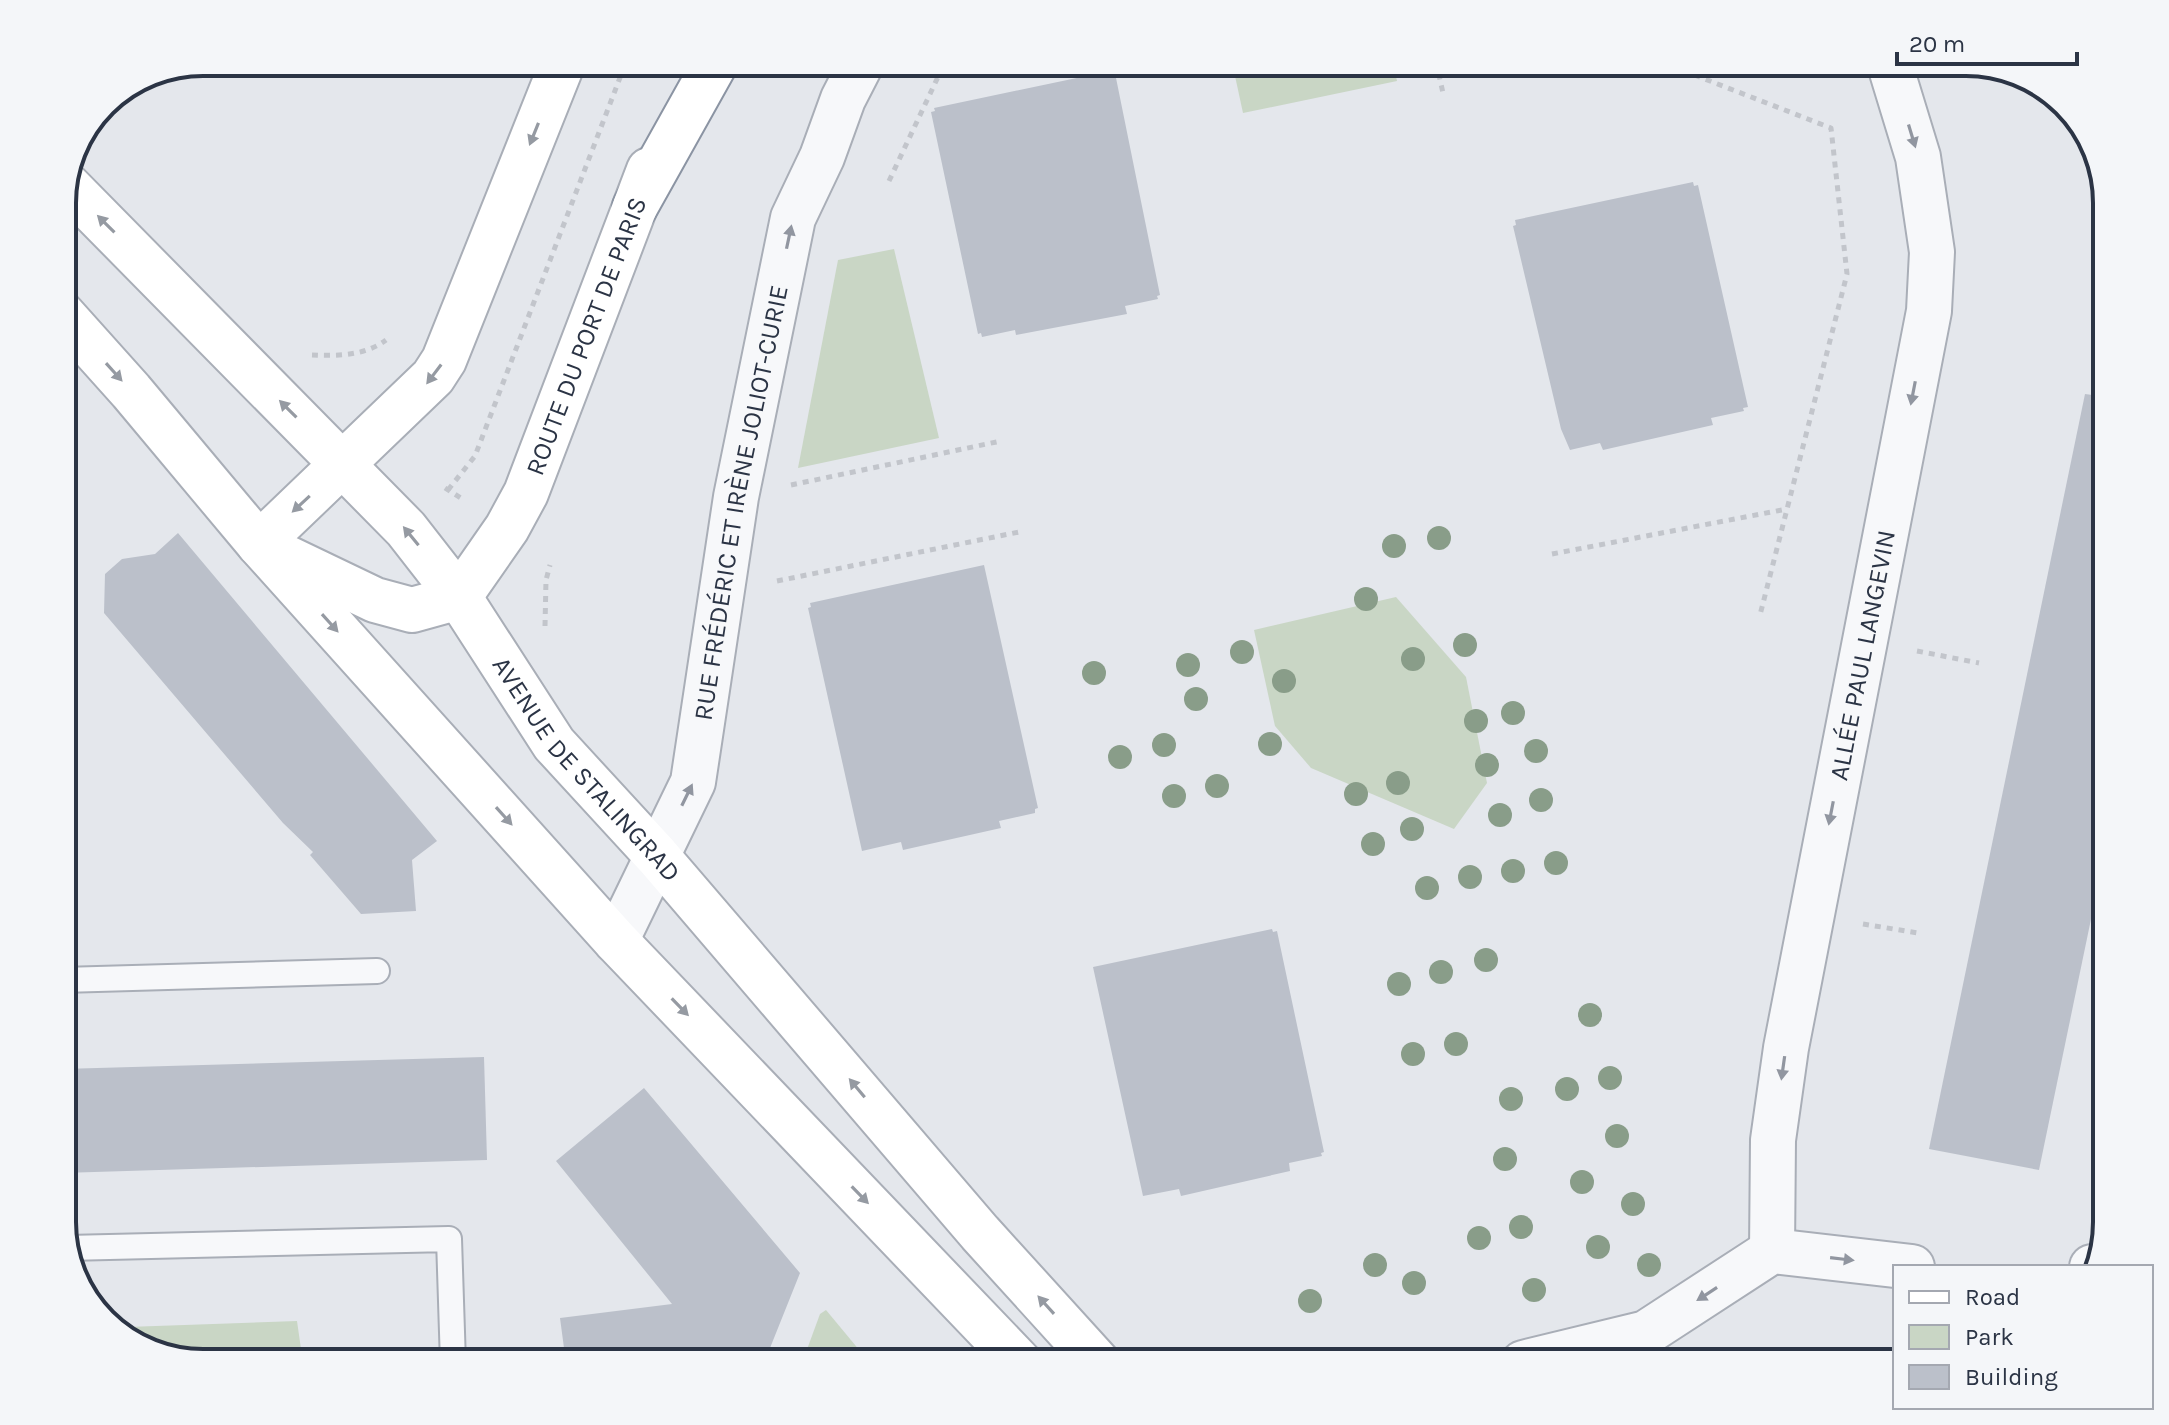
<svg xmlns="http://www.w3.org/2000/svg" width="2169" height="1425" font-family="Karla,sans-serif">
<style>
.green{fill:#c9d6c5}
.building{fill:#bbc0ca}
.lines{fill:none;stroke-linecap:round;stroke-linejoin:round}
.lane-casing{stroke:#a9aeb7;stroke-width:28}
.street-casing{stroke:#a9aeb7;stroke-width:48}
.secondary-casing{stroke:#a9aeb7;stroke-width:48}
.highway-casing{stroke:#8b94a3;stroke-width:48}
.path{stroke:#c2c5cb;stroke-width:5;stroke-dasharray:6 6;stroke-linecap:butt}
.lane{stroke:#f7f8fa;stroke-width:24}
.street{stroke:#f7f8fa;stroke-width:44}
.secondary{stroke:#fff;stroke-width:44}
.highway{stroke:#fff;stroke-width:44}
.tree{fill:#899d89}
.oneway{fill:#959aa2}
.oneway2{fill:#9196a0}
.labels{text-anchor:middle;stroke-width:8;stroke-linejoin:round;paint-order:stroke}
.street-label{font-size:26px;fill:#2b3445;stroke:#f4f6f9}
.rim{fill:none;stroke:#2b3445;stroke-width:4}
</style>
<rect width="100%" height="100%" fill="#e4e7ec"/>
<g class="green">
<path d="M1232 62H1393L1397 81 1243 113Z"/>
<path d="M894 249 939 438 798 468 838 260Z"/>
<path d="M1396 597 1466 677 1487 783 1454 829 1311 768 1275 726 1254 630Z"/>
<path d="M826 1310 870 1363H802L820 1314Z"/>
<path d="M297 1321 303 1363H203L129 1341 127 1327Z"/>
</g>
<g class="building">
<path d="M1110 71 1111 74 1115 73 1160 295 1157 296 1158 299 1125 306 1127 314 1016 335 1015 330 982 337 981 333 978 334 931 112 935 111 934 108Z"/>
<path d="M1693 182 1694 186 1698 185 1748 407 1743 408 1744 411 1711 418 1713 425 1603 450 1600 443 1570 450 1561 429 1513 226 1516 225 1515 220Z"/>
<path d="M2085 394 2107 397V842L2039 1170 1929 1149Z"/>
<path d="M178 533 437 841 412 860 416 911 361 914 310 855 313 852 283 823 104 613 105 574 122 559 155 554Z"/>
<path d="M984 565 1038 808 1035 809V813L999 821 1001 828 903 850 901 842 862 851 808 608 811 607 810 603Z"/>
<path d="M1272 929 1273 932 1277 931 1324 1152 1321 1153 1322 1156 1289 1163 1290 1171 1181 1196 1179 1189 1143 1196 1093 967Z"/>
<path d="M484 1057 487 1160 62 1173V1069Z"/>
<path d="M644 1088 800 1273 764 1363H566L560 1318 672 1304 556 1161Z"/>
</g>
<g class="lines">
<g class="lane-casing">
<g id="lane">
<path d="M62 980 377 971"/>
<path d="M67 1248 449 1239 453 1363"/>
</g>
</g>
<g class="street-casing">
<g id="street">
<path id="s1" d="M616 941 693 782 736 497 793 218 822 157 843 99 862 62"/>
<path id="s2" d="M1772 1251 1773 1140 1786 1048 1929 311 1932 252 1918 157 1889 62"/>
<path d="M2092 1267H2093"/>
<path d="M1523 1363 1646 1333 1772 1251 1912 1267"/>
</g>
</g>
<g class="secondary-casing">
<g id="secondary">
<path id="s3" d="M67 185 406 529 459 597 554 744 657 856 980 1233 1098 1363"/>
<path d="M62 314 131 391 259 544 616 941 1020 1363"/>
<path d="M259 544 433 377 444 360 563 62"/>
<path d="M279 554 375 600 412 610 459 597"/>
<path id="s4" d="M459 597 507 528 526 493 649 170"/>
</g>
</g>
<g class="highway-casing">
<path id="highway" d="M635 207 716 62"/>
</g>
<g class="path">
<path d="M1436 62 1443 93"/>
<path d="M1661 62 1831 128 1847 274 1760 615"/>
<path d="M889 181 945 62"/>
<path d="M312 355C337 356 365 356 386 340"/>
<path d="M791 485 1001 441"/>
<path d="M445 488 464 500"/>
<path d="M448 490 475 456 626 62"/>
<path d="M1552 554 1787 509"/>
<path d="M777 581 1019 532"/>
<path d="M545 626 546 580 550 565"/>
<path d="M1917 651 1979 663"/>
<path d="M1863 924 1918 933"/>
</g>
<use href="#lane" class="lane"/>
<use href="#street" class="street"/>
<use href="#secondary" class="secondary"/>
<use href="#highway" class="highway"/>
</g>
<g class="tree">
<circle cx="1439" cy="538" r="12"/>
<circle cx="1394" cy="546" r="12"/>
<circle cx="1366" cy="599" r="12"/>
<circle cx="1465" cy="645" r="12"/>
<circle cx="1242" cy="652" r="12"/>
<circle cx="1413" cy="659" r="12"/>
<circle cx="1188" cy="665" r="12"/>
<circle cx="1094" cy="673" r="12"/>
<circle cx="1284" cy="681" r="12"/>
<circle cx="1196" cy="699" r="12"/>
<circle cx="1513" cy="713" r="12"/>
<circle cx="1476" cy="721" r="12"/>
<circle cx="1270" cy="744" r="12"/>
<circle cx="1164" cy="745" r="12"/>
<circle cx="1536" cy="751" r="12"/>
<circle cx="1120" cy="757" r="12"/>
<circle cx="1487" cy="765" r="12"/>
<circle cx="1398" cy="783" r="12"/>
<circle cx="1217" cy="786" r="12"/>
<circle cx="1356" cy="794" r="12"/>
<circle cx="1174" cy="796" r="12"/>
<circle cx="1541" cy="800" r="12"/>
<circle cx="1500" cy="815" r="12"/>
<circle cx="1412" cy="829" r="12"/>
<circle cx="1373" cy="844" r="12"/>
<circle cx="1556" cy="863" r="12"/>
<circle cx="1513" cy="871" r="12"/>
<circle cx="1470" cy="877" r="12"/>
<circle cx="1427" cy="888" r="12"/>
<circle cx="1486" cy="960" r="12"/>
<circle cx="1441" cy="972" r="12"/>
<circle cx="1399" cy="984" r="12"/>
<circle cx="1590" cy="1015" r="12"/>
<circle cx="1456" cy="1044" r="12"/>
<circle cx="1413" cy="1054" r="12"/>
<circle cx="1610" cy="1078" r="12"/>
<circle cx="1567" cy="1089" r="12"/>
<circle cx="1511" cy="1099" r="12"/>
<circle cx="1617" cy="1136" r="12"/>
<circle cx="1505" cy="1159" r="12"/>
<circle cx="1582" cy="1182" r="12"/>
<circle cx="1633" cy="1204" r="12"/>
<circle cx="1521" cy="1227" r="12"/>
<circle cx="1479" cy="1238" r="12"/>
<circle cx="1598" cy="1247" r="12"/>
<circle cx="1375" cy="1265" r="12"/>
<circle cx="1649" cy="1265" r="12"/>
<circle cx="1414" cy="1283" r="12"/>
<circle cx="1534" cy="1290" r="12"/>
<circle cx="1310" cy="1301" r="12"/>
</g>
<defs><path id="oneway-solid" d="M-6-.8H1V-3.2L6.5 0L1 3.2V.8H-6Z" transform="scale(2)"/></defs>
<g class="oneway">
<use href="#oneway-solid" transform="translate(534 134) rotate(112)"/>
<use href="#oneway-solid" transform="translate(106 224) rotate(-135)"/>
<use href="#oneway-solid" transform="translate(114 372) rotate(48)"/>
<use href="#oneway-solid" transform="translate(434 374) rotate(127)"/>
<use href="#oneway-solid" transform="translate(288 409) rotate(-135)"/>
<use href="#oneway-solid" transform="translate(301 504) rotate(137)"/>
<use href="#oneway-solid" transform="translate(411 536) rotate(-129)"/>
<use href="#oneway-solid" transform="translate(330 623) rotate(48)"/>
<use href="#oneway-solid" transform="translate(504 816) rotate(48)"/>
<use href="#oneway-solid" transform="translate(680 1007) rotate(46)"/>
<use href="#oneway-solid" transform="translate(857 1088) rotate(-130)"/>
<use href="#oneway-solid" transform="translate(860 1195) rotate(46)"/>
<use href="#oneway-solid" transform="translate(1046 1305) rotate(-132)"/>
</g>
<g class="oneway2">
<use href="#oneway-solid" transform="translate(1912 136) rotate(73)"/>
<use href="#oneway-solid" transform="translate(789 237) rotate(-78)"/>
<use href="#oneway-solid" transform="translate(1913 393) rotate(101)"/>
<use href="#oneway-solid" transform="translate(687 795) rotate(-64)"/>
<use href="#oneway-solid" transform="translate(1831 813) rotate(101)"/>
<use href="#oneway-solid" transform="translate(1783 1068) rotate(98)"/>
<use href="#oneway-solid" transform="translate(1842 1259) rotate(7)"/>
<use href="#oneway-solid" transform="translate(1707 1294) rotate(147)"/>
</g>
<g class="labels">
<g class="street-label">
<text dy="9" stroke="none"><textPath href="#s4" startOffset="292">ROUTE DU PORT DE PARIS</textPath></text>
<text dy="9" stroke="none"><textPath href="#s1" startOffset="460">RUE FRÉDÉRIC ET IRÈNE JOLIOT-CURIE</textPath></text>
<text dy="9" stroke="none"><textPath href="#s2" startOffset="604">ALLÉE PAUL LANGEVIN</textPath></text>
<text dy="9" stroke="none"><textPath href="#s3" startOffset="784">AVENUE DE STALINGRAD</textPath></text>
</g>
</g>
<path d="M0 0H2169V1425H0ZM203 76H1966A127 127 0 0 1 2093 203V1222A127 127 0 0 1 1966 1349H203A127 127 0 0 1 76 1222V203A127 127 0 0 1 203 76Z" fill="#f4f6f9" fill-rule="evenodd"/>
<path class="rim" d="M203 76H1966A127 127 0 0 1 2093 203V1222A127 127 0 0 1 1966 1349H203A127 127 0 0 1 76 1222V203A127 127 0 0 1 203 76Z"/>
<rect x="1893" y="1265" width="260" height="144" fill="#f4f6f9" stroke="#a4a8b1" stroke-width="2"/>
<rect x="1909" y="1291" width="40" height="12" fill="#ffffff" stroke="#a4a8b1" stroke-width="2"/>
<text x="1965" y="1305" font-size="24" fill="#2b3445">Road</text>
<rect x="1909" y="1325" width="40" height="24" fill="#c9d6c5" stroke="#a4a8b1" stroke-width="2"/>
<text x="1965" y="1345" font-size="24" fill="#2b3445">Park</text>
<rect x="1909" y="1365" width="40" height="24" fill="#bbc0ca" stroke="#a4a8b1" stroke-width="2"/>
<text x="1965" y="1385" font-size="24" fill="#2b3445">Building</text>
<path d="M1897 52v12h180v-12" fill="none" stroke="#2b3445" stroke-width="4"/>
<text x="1909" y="52" font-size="24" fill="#2b3445" stroke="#f4f6f9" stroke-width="6" paint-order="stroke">20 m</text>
</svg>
